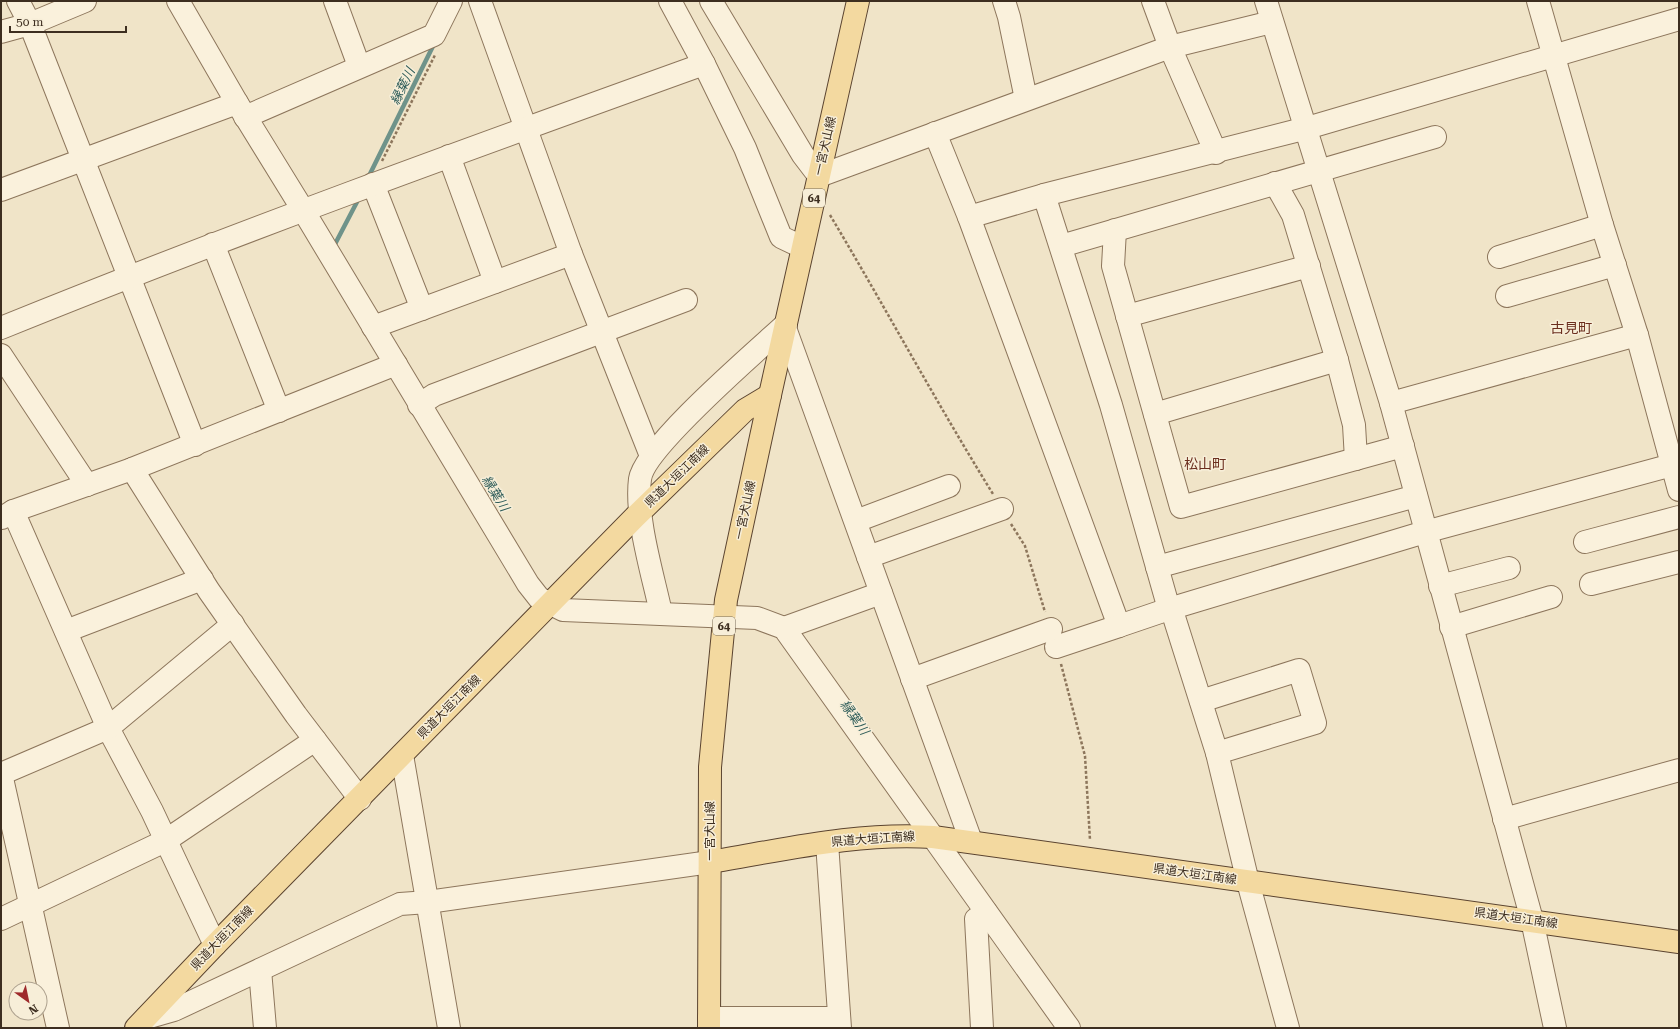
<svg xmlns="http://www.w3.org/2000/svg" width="1680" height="1029" font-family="'Roboto Serif','Noto Sans JP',serif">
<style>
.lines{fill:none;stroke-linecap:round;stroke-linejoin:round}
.stream{stroke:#6f938a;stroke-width:4.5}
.minor-casing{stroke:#8d765c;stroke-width:24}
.major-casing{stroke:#5b4430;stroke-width:24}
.path{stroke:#8d765c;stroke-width:2.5;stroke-dasharray:3 2;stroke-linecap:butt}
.minor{stroke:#faf1dc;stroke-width:22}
.major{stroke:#f3d9a0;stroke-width:22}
.labels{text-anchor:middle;stroke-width:3;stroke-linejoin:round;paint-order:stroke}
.shield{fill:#f7eed8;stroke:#756857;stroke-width:1}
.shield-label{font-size:11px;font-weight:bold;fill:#3d2e20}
.street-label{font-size:12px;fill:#3d2e20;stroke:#f7eed8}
.water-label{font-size:13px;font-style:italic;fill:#2f5d5a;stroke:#f7eed8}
.quarter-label{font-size:14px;fill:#6b2e1e;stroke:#f7eed8}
</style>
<rect width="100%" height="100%" fill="#f0e4c8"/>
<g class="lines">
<g class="stream">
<path d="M368 178 435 42"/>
<path d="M335 248 334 246 358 200"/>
</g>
<g class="minor-casing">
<g id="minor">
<path d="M18 1 30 24 195 445"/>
<path d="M178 1 237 103 303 210 528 584 539 598 563 610 757 618 784 628 1069 1028"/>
<path d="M335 1 359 66"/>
<path d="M480 1 571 254 651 456"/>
<path d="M670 1 704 64 745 148 781 237 802 247"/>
<path d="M711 1 803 155 819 176 1170 47 1272 22"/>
<path d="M1004 1 1009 17 1026 99"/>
<path d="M1153 1 1170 47 1216 153"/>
<path d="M1266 1 1391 403 1532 920 1555 1028"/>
<path d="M1538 1 1602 225 1637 335 1679 490"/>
<path d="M1 32 30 24 85 1"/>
<path d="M245 117 434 35 451 1"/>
<path d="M935 133 969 217 1044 195 1307 128 1679 19"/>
<path d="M449 156 495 282"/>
<path d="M1275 183 1293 215 1337 360 1354 425 1356 459"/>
<path d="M373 184 422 309"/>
<path d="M1 190 237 103"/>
<path d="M1044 195 1111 405 1169 609 1174 617 1217 753 1248 882 1288 1028"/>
<path d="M969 217 1119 626 1169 609 1425 532 1679 463"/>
<path d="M1115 230 1113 266 1181 507 1403 446"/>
<path d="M213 244 279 411"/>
<path d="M1061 246 1435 137"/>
<path d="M1499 257 1602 225"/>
<path d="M1507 296 1615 265"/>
<path d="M1127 316 1309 266"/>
<path d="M373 327 571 254"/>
<path d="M1 328C233 234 468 149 704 64"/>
<path d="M785 328 971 841"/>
<path d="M1 355 87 485"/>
<path d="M1391 403 1637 335"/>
<path d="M419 405 434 395 686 300"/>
<path d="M1155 414 1337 360"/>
<path d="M132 469 209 591 296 715 360 799"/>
<path d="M13 511 108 728 152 811 215 945"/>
<path d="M2 518 13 511 132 469 396 364"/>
<path d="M856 521 949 486"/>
<path d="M1585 542 1679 517"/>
<path d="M868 557 1002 509"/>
<path d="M1157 567 1416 496"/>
<path d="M1591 584 1679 562"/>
<path d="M1440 586 1509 568"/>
<path d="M661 613C653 575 635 518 640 479 644 447 758 350 786 324"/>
<path d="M1451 627 1551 597"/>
<path d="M784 628 881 593"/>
<path d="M66 631 202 579"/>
<path d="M1056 647 1119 626"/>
<path d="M912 679 1051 629"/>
<path d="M1201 701 1299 670 1315 723 1217 753"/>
<path d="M402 755 449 1028"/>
<path d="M1 774 108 728 233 624"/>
<path d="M1 774 58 1028"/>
<path d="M1504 819 1679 770"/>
<path d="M827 843 840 1028"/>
<path d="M1 919 165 841 315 740"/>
<path d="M260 970 265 1028"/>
<path d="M146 1018 174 1010 400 904 428 902 710 862"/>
<path d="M709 1018H839"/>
<path d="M982 1028 976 919 986 912"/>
</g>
</g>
<g class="major-casing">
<g id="major">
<path d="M710 862C783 850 858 832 933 837L1679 942"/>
<path d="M136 1028 215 945 636 516 745 410 770 395"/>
<path d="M709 1028 710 767 726 600 770 395 858 1"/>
</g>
</g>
<g class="path">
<path d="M382 161 435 55"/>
<path d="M830 215C885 307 936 402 993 494"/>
<path d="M1011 524 1025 546 1045 612"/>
<path d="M1061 664 1085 756 1090 840"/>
</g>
<use href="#minor" class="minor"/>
<use href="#major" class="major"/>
</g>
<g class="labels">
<g class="shield">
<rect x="803" y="189" width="22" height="18" rx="3"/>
<rect x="713" y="617" width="22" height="18" rx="3"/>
</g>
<g class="shield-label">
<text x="814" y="202">64</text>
<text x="724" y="630">64</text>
</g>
<g class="street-label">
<text transform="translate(825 146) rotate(-77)" y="4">一宮犬山線</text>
<text transform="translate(677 476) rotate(-44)" y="4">県道大垣江南線</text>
<text transform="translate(745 510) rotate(-78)" y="4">一宮犬山線</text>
<text transform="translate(449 707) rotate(-45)" y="4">県道大垣江南線</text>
<text transform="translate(710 831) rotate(-90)" y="4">一宮犬山線</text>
<text transform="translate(873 839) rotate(-4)" y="4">県道大垣江南線</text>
<text transform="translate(1195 874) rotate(8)" y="4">県道大垣江南線</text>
<text transform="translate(1516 918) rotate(8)" y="4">県道大垣江南線</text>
<text transform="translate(222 938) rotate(-46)" y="4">県道大垣江南線</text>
</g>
<g class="water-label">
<text transform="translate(402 86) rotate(-64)" y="5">縁葉川</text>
<text transform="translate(496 493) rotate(58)" y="5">縁葉川</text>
<text transform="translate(855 717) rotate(55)" y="5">縁葉川</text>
</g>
<g class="quarter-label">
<text x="1571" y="333">古見町</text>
<text x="1205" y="469">松山町</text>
</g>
</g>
<rect width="1680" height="1029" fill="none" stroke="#3d2e20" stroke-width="4"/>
<g transform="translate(28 1001) rotate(147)"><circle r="19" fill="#f7eed8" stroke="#ada18e"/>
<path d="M0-3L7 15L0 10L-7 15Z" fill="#9e2a2b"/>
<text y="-6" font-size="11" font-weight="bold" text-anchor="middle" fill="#3d2e20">N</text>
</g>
<path d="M10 26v6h116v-6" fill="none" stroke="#3d2e20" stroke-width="2"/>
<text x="16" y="26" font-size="12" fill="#3d2e20" stroke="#f7eed8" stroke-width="3" paint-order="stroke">50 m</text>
</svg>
